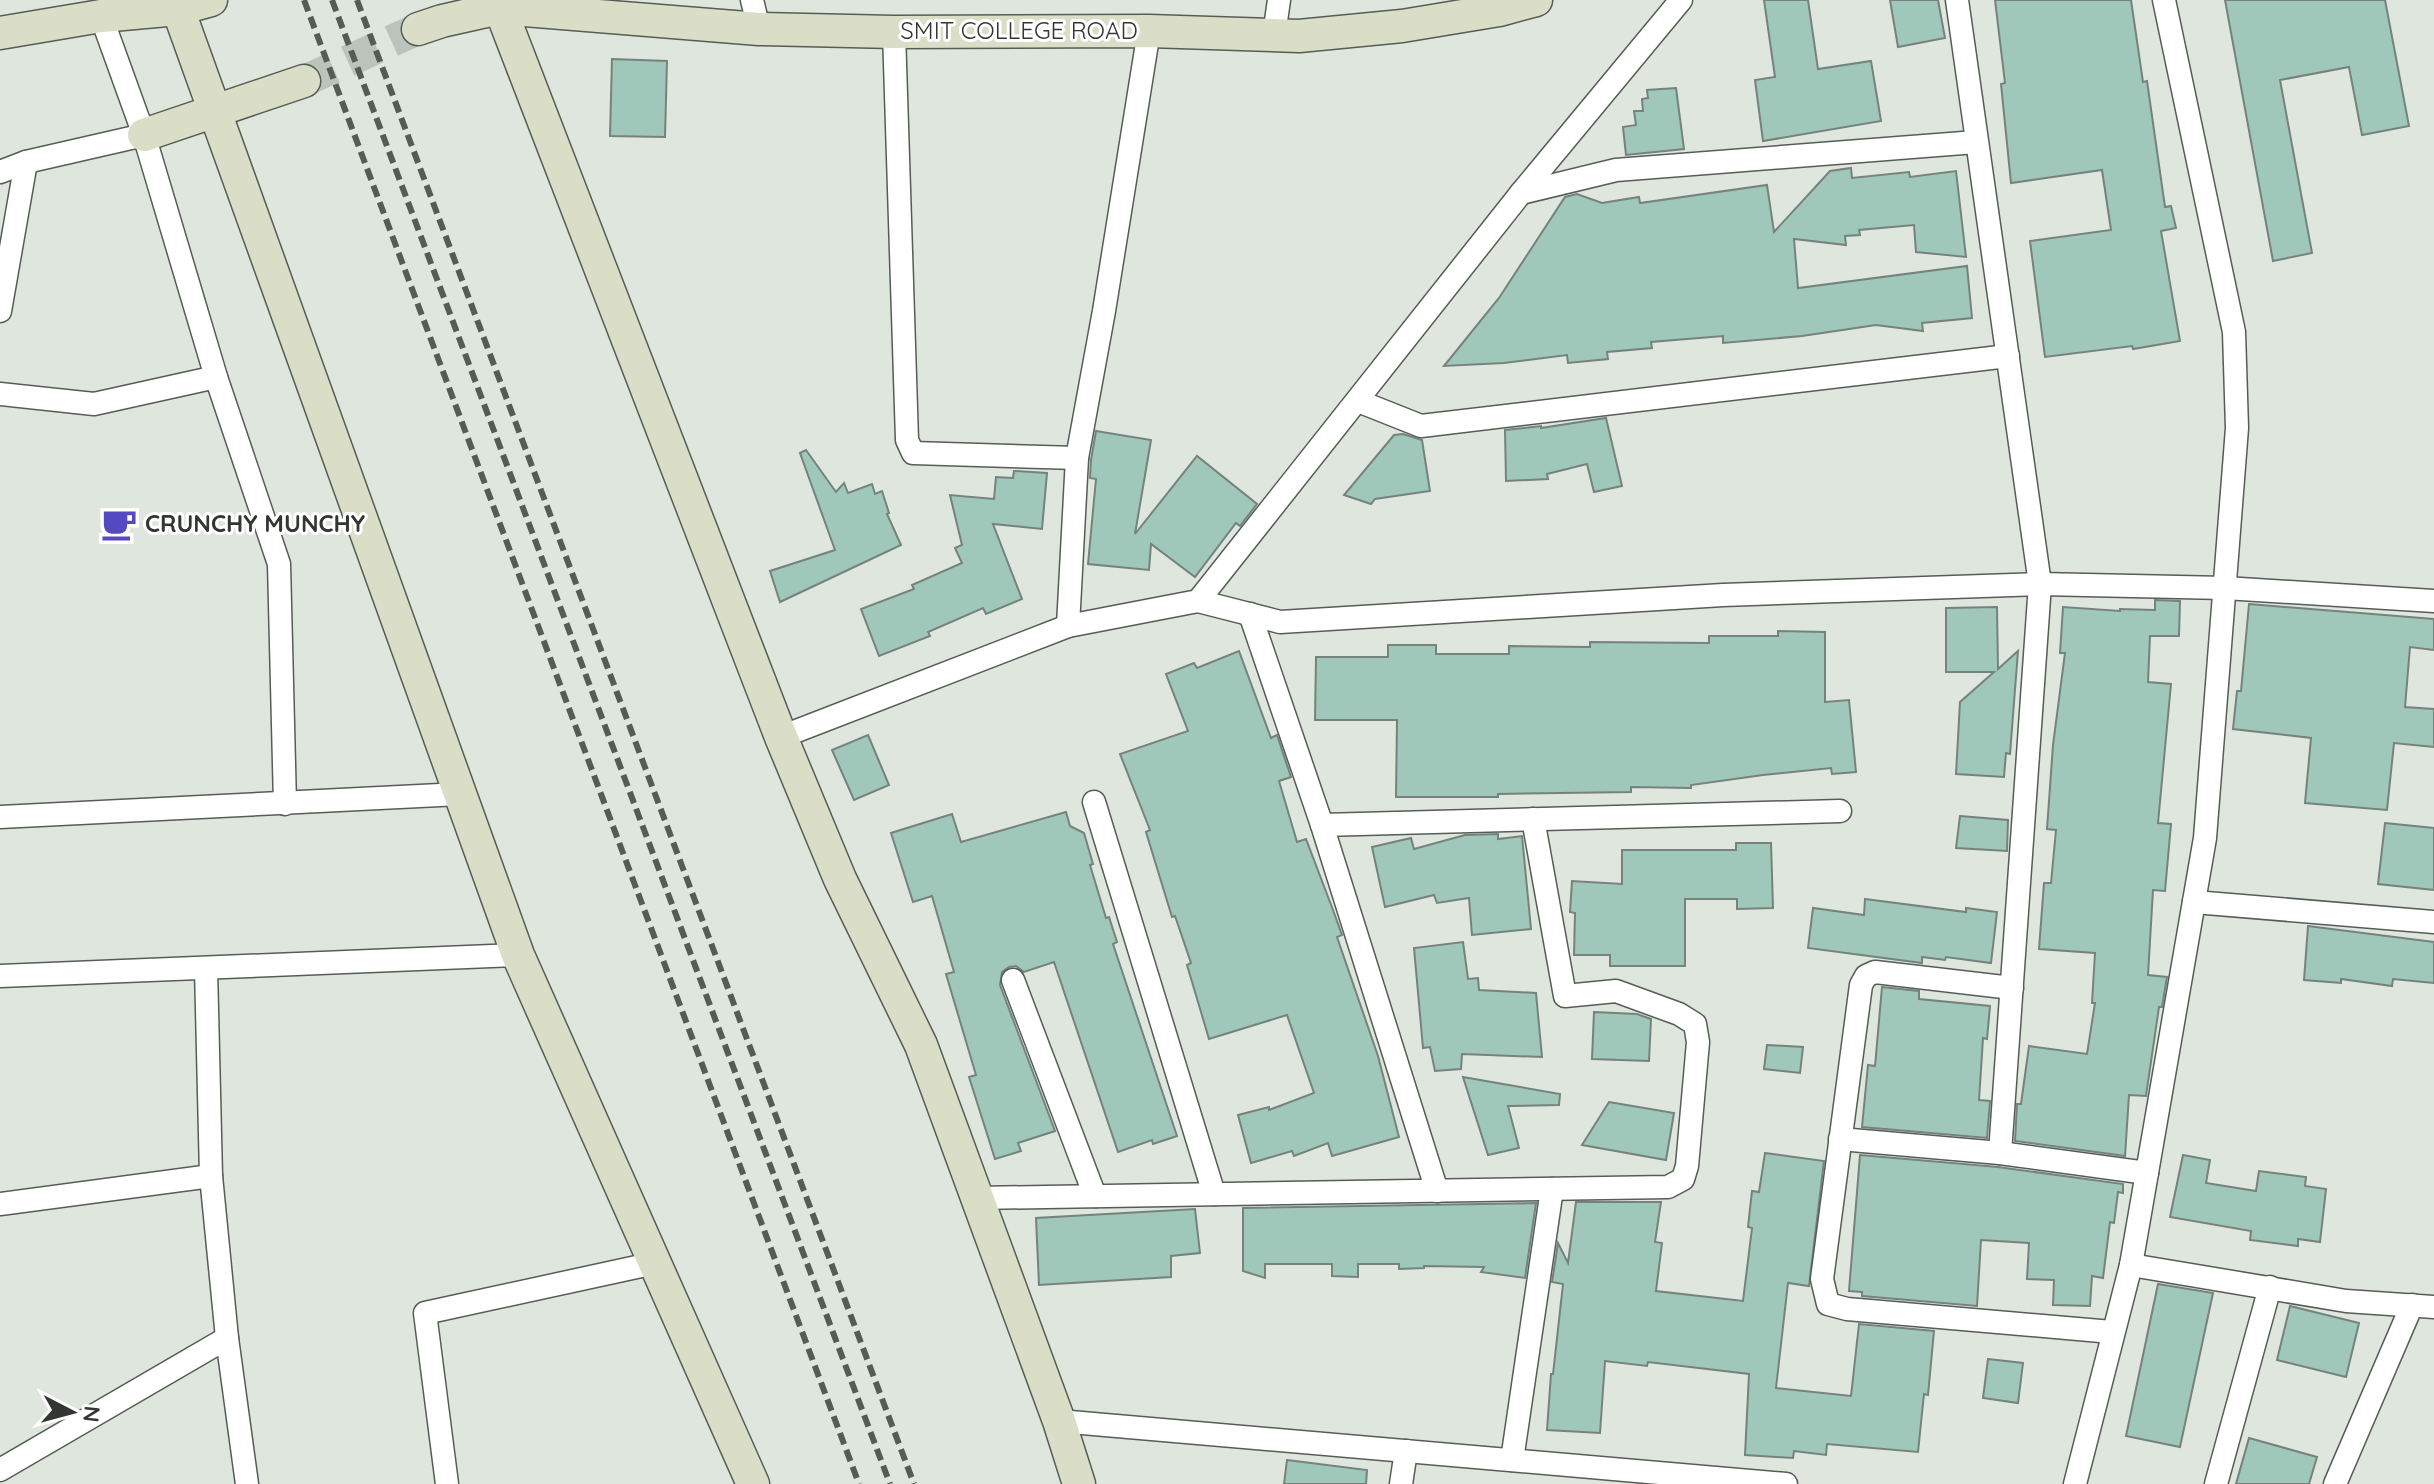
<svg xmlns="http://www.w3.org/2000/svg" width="2434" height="1484" font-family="Quicksand,sans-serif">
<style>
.building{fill:#9fc8ba;stroke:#76827e;stroke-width:2}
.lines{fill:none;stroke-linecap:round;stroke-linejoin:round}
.secondary-tunnel{stroke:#bcc3bb;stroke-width:32;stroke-dasharray:32 16;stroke-linecap:butt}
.street-casing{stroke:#555d55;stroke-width:25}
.secondary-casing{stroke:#555d55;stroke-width:35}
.street{stroke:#fff;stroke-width:22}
.secondary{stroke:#dadec7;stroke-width:32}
.rail{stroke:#575b56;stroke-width:6;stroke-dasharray:12 6;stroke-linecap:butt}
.labels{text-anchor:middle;stroke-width:6;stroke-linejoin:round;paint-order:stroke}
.street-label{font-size:24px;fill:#333633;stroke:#fff}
.poi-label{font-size:24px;font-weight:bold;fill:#333633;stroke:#fff;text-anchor:start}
</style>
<rect width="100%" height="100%" fill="#dee6dd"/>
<g class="building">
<path d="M1764 0H1808L1818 69 1871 61 1881 121 1763 141 1755 80 1775 77Z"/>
<path d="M1890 0H1938L1945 38 1898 47Z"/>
<path d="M1995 0H2131L2143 82 2147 81 2165 207 2171 206 2176 228 2161 231 2180 341 2133 349 2132 346 2045 357 2030 241 2111 230 2102 170 2011 183 2001 84 2005 83Z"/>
<path d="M2225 0H2385L2409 126 2362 135 2349 67 2280 80 2312 253 2273 261Z"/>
<path d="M612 59 667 61 665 137 610 136Z"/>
<path d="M1676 88 1684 149 1626 155 1623 127 1636 125 1634 111H1643L1642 99 1648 98 1647 90Z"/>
<path d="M1851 168 1852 178 1909 172 1910 177 1956 171 1966 257 1916 252 1914 225 1859 230 1860 235 1845 236 1846 245 1794 239 1798 288 1967 266 1972 318 1922 323 1923 331 1876 325 1802 336 1723 343V336L1651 342 1652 348 1607 352 1608 359 1568 363 1567 355 1504 363 1444 366 1499 298 1565 197 1577 194 1602 203 1639 197 1640 203 1767 185 1774 232 1830 171Z"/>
<path d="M1606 418 1622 486 1594 492 1587 464 1547 474 1548 479 1506 481 1505 430 1541 426V428Z"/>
<path d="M1096 431 1151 440 1135 534 1197 456 1257 504 1240 526 1236 523 1195 577 1151 544 1149 570 1088 564 1096 479 1090 478 1091 460Z"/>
<path d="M1403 434 1422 440 1430 491 1375 499 1371 504 1344 495 1394 435Z"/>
<path d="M806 450 836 492 844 483 848 493 872 484 875 494 882 491 889 513 887 514 901 545 780 602 770 571 835 550 800 453Z"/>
<path d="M1014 471 1047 473 1042 529 993 524 1022 599 986 614 983 608 928 632 930 636 879 656 861 609 914 589 912 585 962 563 955 548 962 545 950 495 994 499 996 477 1013 478Z"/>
<path d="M2155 600 2180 601 2179 636H2150L2148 682 2171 684 2158 823 2171 824 2165 891 2153 890 2148 975 2167 977 2162 1007H2159L2146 1096 2129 1095 2125 1156 2015 1141 2017 1104H2021L2029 1046 2087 1054 2095 1003H2092L2095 953 2039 949 2044 883H2051L2056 830 2047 829 2053 745 2065 653H2060L2063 607 2120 611V609L2155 610Z"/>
<path d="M2249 604 2434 619V650L2410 647 2405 707 2434 709V747L2394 743 2387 810 2305 803 2311 738 2233 729 2237 691H2241Z"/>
<path d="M1997 607 1998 669 2018 651 2010 754 2006 753 2004 777 1956 774 1960 702 1994 672H1946V608Z"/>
<path d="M1778 631 1825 632V702L1849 700 1856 772 1832 774 1831 768 1763 775 1691 785V788L1631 787V792L1498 794V797H1396L1397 720H1315L1316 657H1388V645H1436V654H1509V646L1590 647V642L1709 643V636H1778Z"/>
<path d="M1239 651 1271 738 1277 735 1291 777 1279 781 1297 842 1306 839 1333 910 1342 935 1337 937 1378 1056 1399 1137 1332 1156 1328 1143 1294 1156 1292 1151 1251 1163 1238 1115 1269 1107V1110L1314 1093 1287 1015 1209 1039 1187 965 1191 963 1175 916 1172 917 1146 832 1150 830 1120 754 1188 731 1166 674 1194 663 1197 668Z"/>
<path d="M868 735 889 785 854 800 832 750Z"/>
<path d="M1066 812 1070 826 1084 833 1093 864 1090 865 1106 918 1109 917 1117 942 1113 944 1177 1136 1153 1144 1152 1140 1118 1152 1054 962 1024 972 1016 966 1009 967 1002 972 1000 985 1055 1131 1018 1143 1021 1151 995 1159 969 1077 976 1075 946 974 954 972 932 896 913 902 891 833 952 814 961 842Z"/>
<path d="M1960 816 2008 820 2007 851 1956 848Z"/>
<path d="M2385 823 2434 828V890L2378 884Z"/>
<path d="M1498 834V839L1522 836 1531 929 1472 935 1469 898 1437 903 1434 895 1385 907 1372 847 1411 838 1414 849 1465 835Z"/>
<path d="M1736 843H1771L1773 908 1737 909V899H1685V966H1610V955H1574L1575 913 1570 912 1572 881 1622 884V850H1736Z"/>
<path d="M1865 899 1966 912V908L1997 912 1991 963 1946 957 1945 960 1922 957V963L1808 948 1813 908 1864 915Z"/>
<path d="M2308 926 2434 942V983L2393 979 2392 986 2341 979V983L2304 980Z"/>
<path d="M1463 942 1468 979 1478 978 1479 990 1536 993 1542 1057 1462 1054 1461 1069 1435 1071 1430 1047 1423 1048 1414 948Z"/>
<path d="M1882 987 1919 991V999L1990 1006 1987 1039 1983 1038 1979 1100 1990 1101 1987 1138 1862 1127 1868 1065 1875 1066Z"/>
<path d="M1594 1012 1637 1014 1651 1019 1649 1061 1592 1059Z"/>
<path d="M1767 1045 1803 1047 1800 1073 1764 1069Z"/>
<path d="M1463 1077 1560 1094 1559 1105 1508 1106 1519 1148 1488 1155Z"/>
<path d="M1609 1102 1674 1113 1666 1160 1582 1145Z"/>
<path d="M1765 1153 1824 1161 1809 1286 1788 1283 1776 1388 1851 1396 1859 1324 1934 1331 1928 1395 1924 1394 1918 1452 1827 1444 1826 1455 1794 1451 1793 1458 1745 1455 1749 1374 1648 1362 1647 1366 1605 1361 1600 1433 1547 1430 1551 1374H1553L1563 1284 1552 1282 1558 1243 1568 1263 1576 1202H1661L1655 1242 1662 1243 1656 1291 1743 1301 1752 1228 1748 1227 1752 1191 1759 1192Z"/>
<path d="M1860 1155 1998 1167 2123 1184V1193L2118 1192 2114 1223 2110 1222 2103 1278 2092 1276 2090 1306 2053 1305 2054 1280 2027 1279 2029 1243 1981 1240 1977 1306 1862 1296V1292L1849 1291Z"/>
<path d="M2183 1155 2210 1160 2206 1183 2256 1191 2259 1171 2306 1177 2305 1186 2326 1189 2320 1242 2298 1239V1246L2250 1240 2251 1231 2170 1217Z"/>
<path d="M1536 1203 1525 1278 1481 1272 1484 1267 1424 1266V1268L1399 1269V1264H1358V1277L1332 1276V1264H1265V1278L1243 1271V1208Z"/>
<path d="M1195 1209 1200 1253 1171 1256V1277L1039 1285 1036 1218Z"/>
<path d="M2158 1284 2213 1293 2180 1447 2126 1436Z"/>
<path d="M2290 1306 2359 1323 2346 1377 2277 1360Z"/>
<path d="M1988 1359 2023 1363 2018 1403 1983 1398Z"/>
<path d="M2249 1438 2317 1457 2309 1484H2236Z"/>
<path d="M1287 1460 1367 1470 1366 1484H1284Z"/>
</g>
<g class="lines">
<path class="secondary-tunnel" d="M304 81 418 29"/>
<g class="street-casing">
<g id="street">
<path d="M752 0 759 29"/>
<path d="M1957 0 2040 584 2000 1153"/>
<path d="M101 16 144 135 216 377 279 564 285 804"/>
<path d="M894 32 907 440 913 453 1077 458"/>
<path d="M1274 35 1279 0"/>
<path d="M0 172 26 162 144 135"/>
<path d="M1521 193 1616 170 1976 142"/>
<path d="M0 311 26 162"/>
<path d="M0 394 94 404 216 377"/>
<path d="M1358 401 1421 426 2008 356"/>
<path d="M1198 601 1280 622 1723 595 2040 584 2225 588 2434 601"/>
<path d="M1250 614 1322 825 1437 1191"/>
<path d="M1068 626 1077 458 1104 311 1149 31"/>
<path d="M781 737 1068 626 1198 601 1521 193 1681 0"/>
<path d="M1094 802 1214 1194"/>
<path d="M0 817 460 794"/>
<path d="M1322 825 1840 811"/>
<path d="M2194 902 2434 922"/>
<path d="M206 968 211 1176 227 1338 247 1484"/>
<path d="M0 976 518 955"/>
<path d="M1013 980 1095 1196"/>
<path d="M2012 988 1875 972 1866 976 1861 985 1822 1279 1828 1304 1847 1309 2112 1332"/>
<path d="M1840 1139 2000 1153 2147 1173"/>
<path d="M977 1198 1668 1187 1683 1179 1687 1166 1698 1042 1695 1024 1679 1014 1616 991 1565 996 1533 819"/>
<path d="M0 1204 211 1176"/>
<path d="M2131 1265 2346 1301 2434 1307"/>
<path d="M1059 1421 1786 1484"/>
<path d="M1512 1460 1552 1189"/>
<path d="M0 1470 227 1338"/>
<path d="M447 1484 425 1313 655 1263"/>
<path d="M1401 1484 1406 1451"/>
<path d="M2075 1484 2131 1265 2205 838 2237 428 2234 332 2164 0"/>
<path d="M2216 1484 2270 1287"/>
<path d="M2335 1484 2412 1305"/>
</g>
</g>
<g class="secondary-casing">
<g id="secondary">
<path d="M497 0 781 737 840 879 921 1045 1059 1421 1079 1484"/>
<path d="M178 9 518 955 753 1484"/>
<path d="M418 29 442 21 500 8 759 29 894 32 1149 31 1299 36 1402 26 1499 10 1536 0"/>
<path d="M0 33 101 16 178 9 211 0"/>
<path d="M144 135 304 81"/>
</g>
</g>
<use href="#street" class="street"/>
<use href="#secondary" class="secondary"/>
<g class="rail">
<path d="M304 0 859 1484"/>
<path d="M332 0 890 1484"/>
<path d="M357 0 914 1484"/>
</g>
</g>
<defs>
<g id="cafe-bare" transform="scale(2.76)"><path d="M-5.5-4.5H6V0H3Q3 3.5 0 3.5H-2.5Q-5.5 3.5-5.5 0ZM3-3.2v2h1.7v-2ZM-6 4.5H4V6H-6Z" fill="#5449c0" stroke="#fff" stroke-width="2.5" paint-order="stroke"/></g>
</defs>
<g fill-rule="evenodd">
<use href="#cafe-bare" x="119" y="524"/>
</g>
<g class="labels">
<g class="street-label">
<text x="1019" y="39">SMIT COLLEGE ROAD</text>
</g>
<g class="poi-label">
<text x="145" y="532">CRUNCHY MUNCHY</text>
</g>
</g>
<g transform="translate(72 1412) rotate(96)" stroke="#ffffff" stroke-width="6" paint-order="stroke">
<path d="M0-6L14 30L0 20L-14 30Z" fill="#333633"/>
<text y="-12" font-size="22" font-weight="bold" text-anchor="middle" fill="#333633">N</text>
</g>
</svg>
